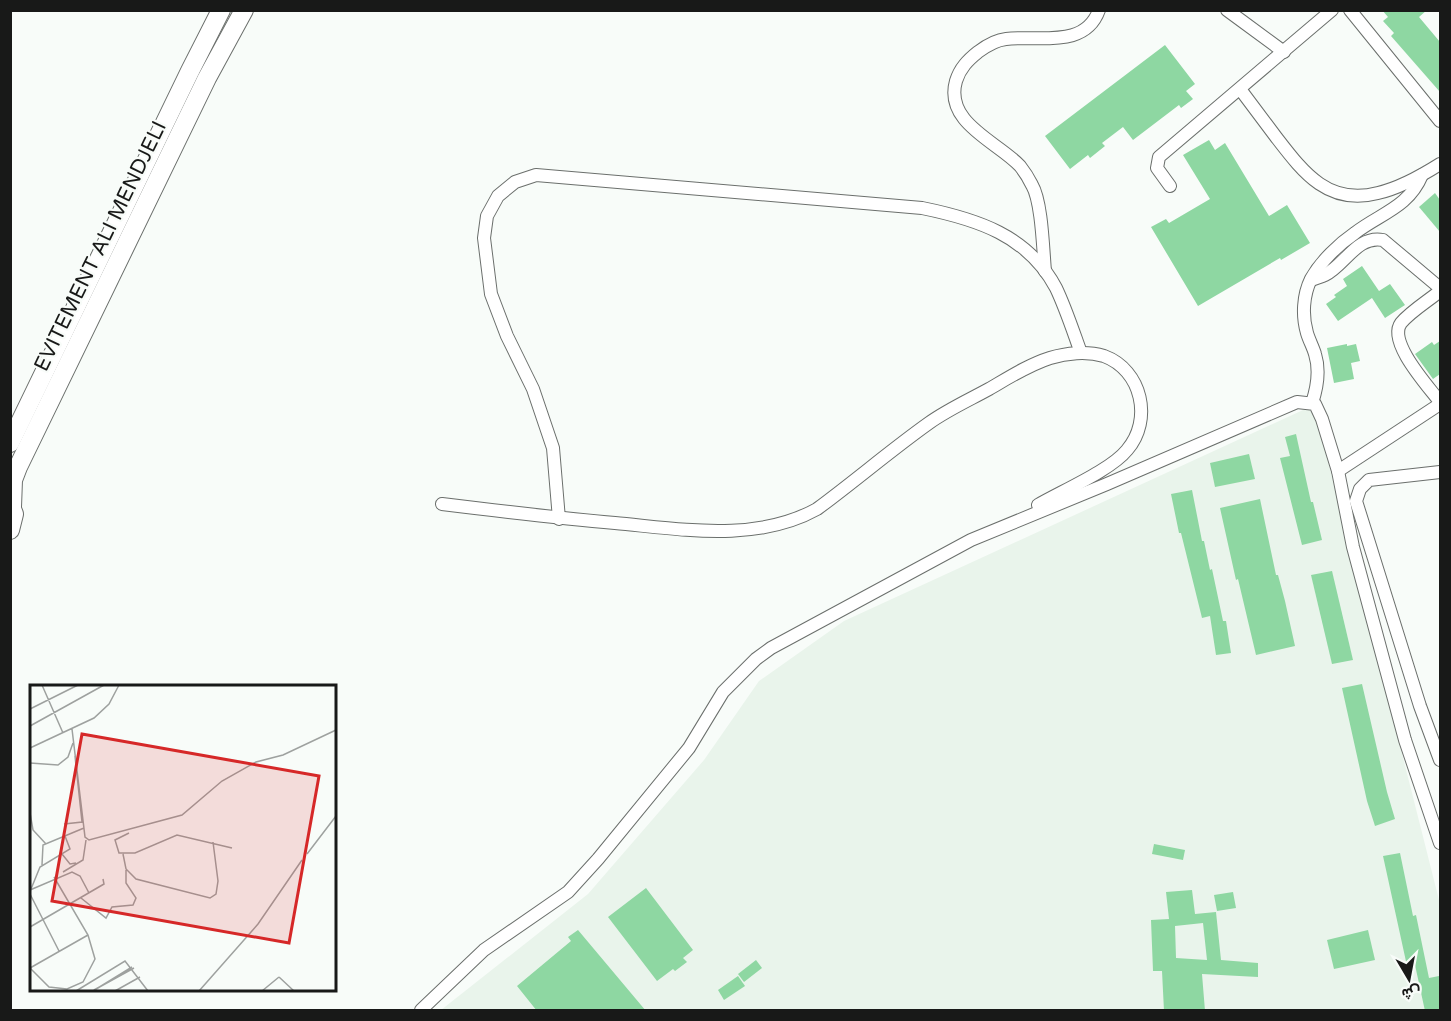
<svg xmlns="http://www.w3.org/2000/svg" width="1451" height="1021" font-family="'Varela Round',Vazirmatn,sans-serif">
<style>
.built{fill:#e9f4eb}
.building{fill:#8ed7a2;fill-rule:evenodd}
.lines{fill:none;stroke-linecap:round;stroke-linejoin:round}
.minor-casing{stroke:#6b6f6c;stroke-width:14}
.highway-casing{stroke:#6b6f6c;stroke-width:20}
.minor{stroke:#fff;stroke-width:12}
.highway{stroke:#fff;stroke-width:18}
.labels{text-anchor:middle;stroke-width:4.5;stroke-linejoin:round;paint-order:stroke}
.street-label{font-size:21px;fill:#181918;stroke:#f8fcf9}
.inset-road{fill:none;stroke:#9ea19f;stroke-width:1.5}
.view{fill:#d62828;fill-opacity:0.15;stroke:#d62828;stroke-width:3}
.inset-edge{fill:none;stroke:#181918;stroke-width:3}
</style>
<rect width="100%" height="100%" fill="#f8fcf9"/>
<path class="built" d="M1314 405 1440 904V1010H441L588 894 704 760 759 681 844 621Z"/>
<g class="building">
<path d="M1382 10H1427L1419 17 1440 42V92L1391 36 1394 33 1383 21 1388 17Z"/>
<path d="M1165 45 1195 84 1186 91 1193 99 1181 108 1179 105 1133 140 1123 127 1102 143 1105 146 1090 158 1088 155 1070 169 1045 136Z"/>
<path d="M1209 140 1215 150 1225 143 1269 216 1287 205 1310 243 1281 260 1280 258 1198 306 1151 227 1166 219 1169 223 1210 199 1183 155Z"/>
<path d="M1435 193 1440 200V232L1419 207Z"/>
<path d="M1362 266 1379 291 1390 284 1405 305 1385 318 1372 298 1338 321 1326 304 1336 297 1334 295 1347 286 1343 279Z"/>
<path d="M1440 341V374L1433 379 1415 354 1432 342 1434 345Z"/>
<path d="M1347 344V346L1356 344 1360 361 1351 363 1354 379 1334 383 1327 348Z"/>
<path d="M1296 434 1311 502H1313L1322 540 1302 545 1280 458 1290 456 1285 437Z"/>
<path d="M1249 454 1255 479 1215 487 1210 463Z"/>
<path d="M1192 490 1202 541H1204L1210 570 1212 569 1223 621H1226L1231 653 1216 655 1210 616 1202 618 1181 533H1179L1171 494Z"/>
<path d="M1260 499 1276 575H1278L1285 601 1295 646 1256 655 1238 579 1236 580 1220 508Z"/>
<path d="M1332 571 1353 660 1332 664 1311 575Z"/>
<path d="M1362 684 1387 792 1395 819 1375 826 1367 801 1342 688Z"/>
<path d="M1154 844 1185 850 1183 860 1152 854Z"/>
<path d="M1400 853 1413 916 1416 915 1429 978 1439 976 1440 1011H1425L1415 965 1407 966 1383 856Z"/>
<path d="M646 888 693 950 683 958 687 962 675 971 673 969 657 981 608 917Z"/>
<path d="M1192 890 1195 914 1216 912 1221 960 1258 963V977L1202 974 1205 1011H1164L1162 971H1153L1151 920 1169 919 1166 892ZM1203 923 1207 960 1176 958 1175 926Z"/>
<path d="M1233 892 1236 908 1217 911 1214 895Z"/>
<path d="M578 930 646 1011H537L517 986 571 941 568 937Z"/>
<path d="M1368 930 1375 960 1334 969 1327 940Z"/>
<path d="M756 960 762 968 744 982 738 974Z"/>
<path d="M738 976 745 986 724 1000 718 990Z"/>
</g>
<g class="lines">
<g class="minor-casing">
<g id="minor">
<path d="M1227 10 1284 52"/>
<path d="M1350 10 1440 121"/>
<path d="M1240 89C1252 105 1264 121 1276 137 1303 172 1328 206 1378 193 1400 188 1421 176 1440 164"/>
<path d="M1170 186 1157 168 1159 157 1332 10"/>
<path d="M1045 271C1043 250 1042 202 1032 185 1029 179 1024 171 1020 166 998 142 944 123 956 81 960 68 968 60 978 52 986 46 996 40 1006 39 1039 35 1085 49 1099 10"/>
<path d="M1311 280C1316 278 1321 277 1325 275 1345 265 1357 235 1383 240L1440 288"/>
<path d="M1440 291C1428 301 1411 311 1401 323 1387 342 1429 387 1440 402"/>
<path d="M1312 403C1317 388 1320 370 1315 354 1313 347 1309 340 1307 333 1302 316 1303 295 1311 279 1321 261 1339 244 1355 233 1381 213 1408 208 1422 175"/>
<path d="M1338 471 1440 404"/>
<path d="M1440 472 1369 480 1360 489 1356 501 1420 706 1440 760"/>
<path d="M442 504C499 511 557 518 615 523 681 529 756 543 817 509 855 481 891 450 929 423 947 410 969 400 989 389 1008 378 1028 365 1050 358 1066 353 1087 351 1104 356 1142 370 1153 420 1127 450 1111 470 1062 491 1038 505"/>
<path d="M559 519 553 448 533 389 507 336 491 294 484 238 487 216 498 196 515 182 536 175 922 208C976 219 1028 235 1056 288 1066 309 1073 331 1081 353"/>
<path d="M421 1010 484 950 568 892 598 859 689 748 723 692 756 659 771 648 971 540 1107 484 1297 402 1315 404 1322 419 1338 471 1353 547 1405 740 1440 843"/>
</g>
</g>
<g class="highway-casing">
<g id="highway">
<path d="M10 443 190 71 221 10"/>
<path d="M10 504 14 514 10 530"/>
<path d="M12 507 13 480 18 467 207 78 244 10"/>
</g>
</g>
<use href="#minor" class="minor"/>
<use href="#highway" class="highway"/>
</g>
<g class="labels">
<g class="street-label">
<text transform="translate(100 246) rotate(-64)" y="7">EVITEMENT ALI MENDJELI</text>
</g>
</g>
<g transform="translate(30 685)">
<rect width="306" height="306" fill="#f8fcf9"/>
<path class="inset-road" d="M12 0 33 48M0 24 48 0M0 41 74 0M42 44 55 152 59 155 152 130 192 96 226 77 253 70 306 45M0 63 64 33 79 19 89 0M0 78 28 80 38 72 43 58M0 128 3 145 16 159M34 139 52 137 45 71M99 148 85 155 89 168H105L147 150 202 163M32 169 40 179 46 178M93 169 96 184 106 194 180 213 186 209 188 196 183 157M277 169 306 131M12 180 13 160 54 143M33 187 53 175 56 155M1 204 10 182 40 164 35 151M0 205 42 187 50 191 59 208M0 209 29 266M51 213 76 233 82 222 103 220 106 213 96 198V185M0 242 74 199 73 194M0 283 19 302 37 304 53 297 65 274 58 250 24 192M0 283 58 250M249 292 264 306M64 305 104 283M46 306 95 276 118 306M63 306 102 282M85 306 110 292M169 306 228 239 272 175M232 306 249 292"/>
<path class="view" d="M52 49 289 91 259 258 22 216Z"/>
<rect width="306" height="306" class="inset-edge"/>
</g>
<rect width="1451" height="1021" fill="none" stroke="#181918" stroke-width="24"/>
<g transform="translate(1409 979) rotate(170)" stroke="#f8fcf9" stroke-width="4.5" paint-order="stroke">
<path d="M0-4.5L10 22L0 15L-10 22Z" fill="#181918"/>
<text y="-9" font-size="16" font-weight="bold" text-anchor="middle" fill="#181918">ش</text>
</g>
</svg>
